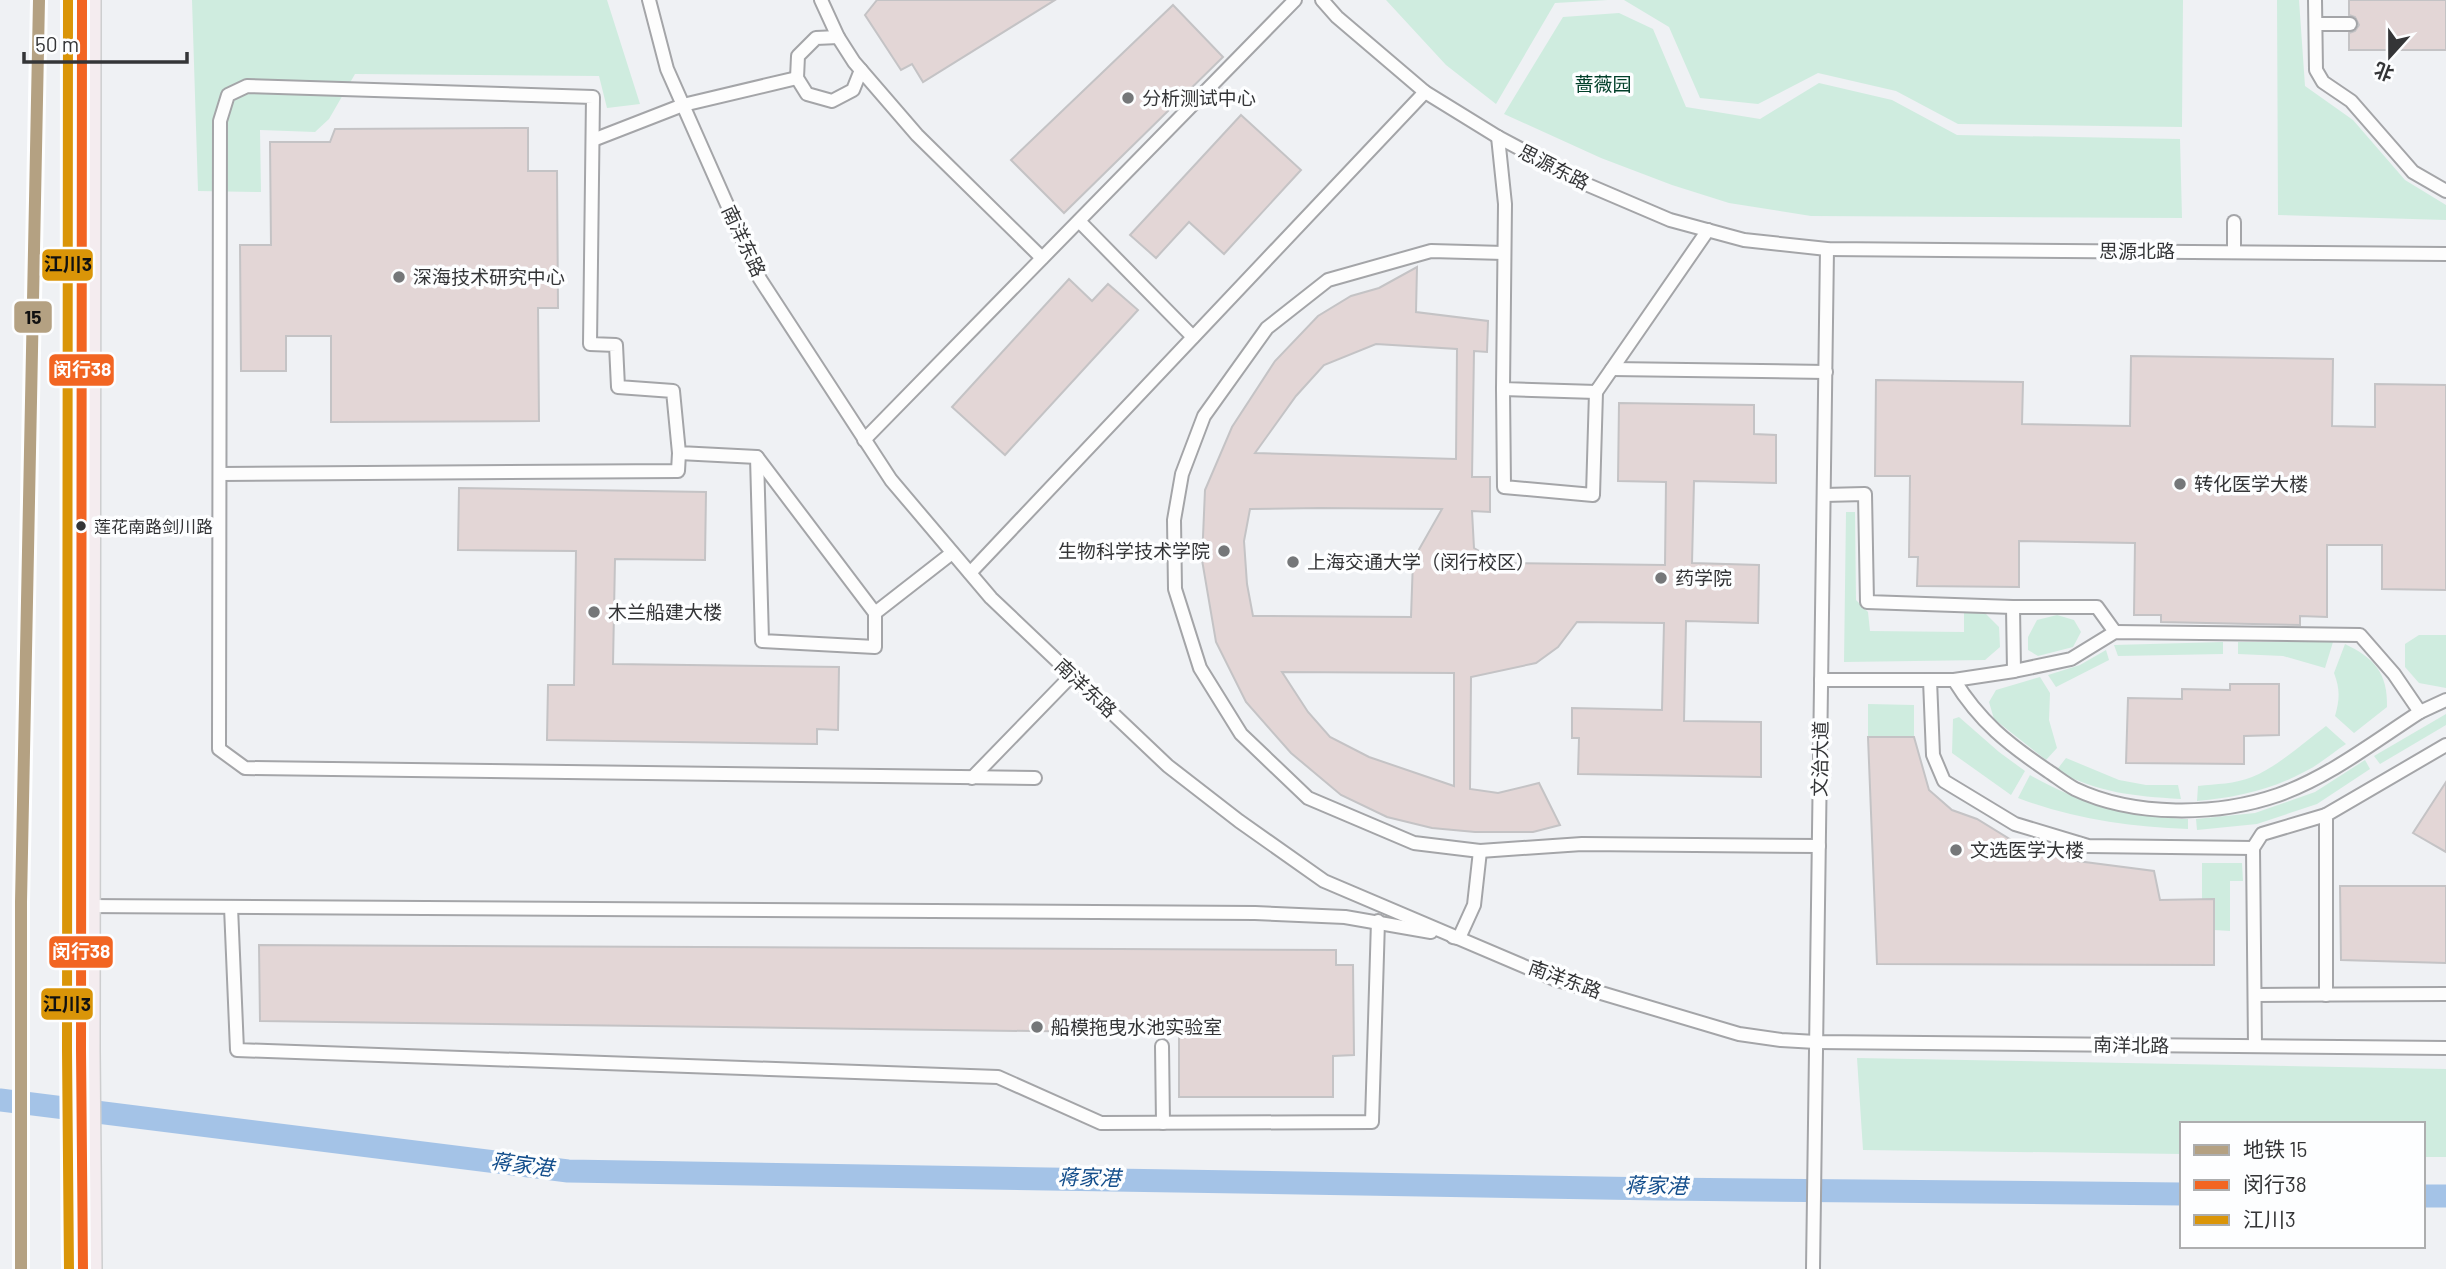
<svg xmlns="http://www.w3.org/2000/svg" width="2446" height="1269" font-family="Barlow,'Noto Sans SC',sans-serif">
<style>
.green{fill:#cfecdf}
.lines{fill:none;stroke-linecap:round;stroke-linejoin:round}
.canal{stroke:#a4c3e7;stroke-width:23}
.building{fill:#e3d6d6;stroke:#c4c3c5;stroke-width:2;fill-rule:evenodd}
.lane-casing{stroke:#a4a5a8;stroke-width:16}
.primary-casing{stroke:#cdcecf;stroke-width:40}
.lane{stroke:#fdfdfd;stroke-width:12}
.primary{stroke:#f4ecef;stroke-width:37}
.bus-1-casing{stroke:#fdfeff;stroke-width:16}
.bus-2-casing{stroke:#fdfeff;stroke-width:16}
.bus-1{stroke:#f26522;stroke-width:10}
.bus-2{stroke:#da9508;stroke-width:10}
.metro-1-casing{stroke:#fdfeff;stroke-width:18}
.metro-1{stroke:#b4a182;stroke-width:12}
.poi-dot{fill:#757779;stroke:#fdfeff;stroke-width:2.5}
.bus-dot{fill:#343537;stroke:#fdfeff;stroke-width:2.5}
.labels{text-anchor:middle;stroke-width:7;stroke-linejoin:round;paint-order:stroke}
.bus-label{font-size:17px;fill:#343537;stroke:#fdfeff;text-anchor:start}
.park-label{font-size:19px;fill:#02402a;stroke:#fdfeff}
.poi-label{font-size:19px;fill:#343537;stroke:#fdfeff;text-anchor:start}
.street-label{font-size:19px;fill:#343537;stroke:#fdfeff}
.water-label{font-size:21px;font-style:italic;fill:#124d8b;stroke:#fdfeff}
.line-badge{stroke:#fdfeff;stroke-width:2.5}
.badge-label{font-size:19px;text-anchor:middle;font-weight:bold;fill:#fff}
.pale-badge-label{font-size:19px;text-anchor:middle;font-weight:bold;fill:#111}
</style>
<rect width="100%" height="100%" fill="#eff1f4"/>
<g class="green">
<path d="M192 0H607L640 104 607 108 599 76 355 74 329 119 315 132 260 130 261 192 198 191Z"/>
<path d="M1386 0H1608L1555 3 1496 104 1446 65Z"/>
<path d="M1624 0H2183L2182 127 1958 124 1896 91 1818 73 1758 104 1700 98 1669 27Z"/>
<path d="M2277 0H2299L2305 86 2353 120 2405 180 2446 205V220L2278 215Z"/>
<path d="M1619 13 1653 29 1686 107 1760 119 1819 83 1892 100 1957 135 2180 139 2182 218 1811 216 1729 203 1672 185 1601 158 1504 114 1563 17Z"/>
<path d="M1846 512H1855L1856 600 1868 612 1870 631 1964 632V613H1985L1999 627 2000 647 1985 660 1844 662Z"/>
<path d="M2057 615 2074 620 2081 632 2073 647 2038 656 2028 650V637L2037 620Z"/>
<path d="M2419 635H2446V688L2419 683 2405 667V644Z"/>
<path d="M2223 642V654L2118 656 2114 645Z"/>
<path d="M2238 642H2333L2325 668 2283 656 2238 654Z"/>
<path d="M2345 644C2374 658 2388 673 2387 707L2354 733 2335 716C2340 699 2340 689 2334 673Z"/>
<path d="M2106 650 2109 660 2056 687 2048 675 2080 665Z"/>
<path d="M2040 677 2050 693 2049 720 2057 748 2046 760 1994 719 1989 702 1996 690Z"/>
<path d="M1868 704 1914 705V737H1868Z"/>
<path d="M2446 714V725L2380 764 2374 756Z"/>
<path d="M1959 717 1999 752 2025 771 2011 795 1952 753 1953 719Z"/>
<path d="M2326 726 2346 744C2332 753 2319 765 2304 772 2271 790 2234 798 2197 801L2198 786C2216 784 2235 784 2252 777 2279 766 2303 743 2326 726Z"/>
<path d="M2066 758 2119 780 2146 785H2178L2181 799C2131 796 2102 793 2056 771Z"/>
<path d="M2365 760 2370 769 2317 804 2257 824 2197 830 2196 819 2255 813 2315 792Z"/>
<path d="M2030 775C2081 804 2129 816 2188 819V829C2130 827 2073 819 2018 798Z"/>
<path d="M2202 863H2242L2243 881H2230V931L2214 930V899H2202Z"/>
<path d="M1857 1058 2446 1069V1157H2423V1124H2182V1154L1863 1150Z"/>
</g>
<g class="lines">
<g class="canal">
<path d="M0 1100 568 1171 1660 1189 2182 1194"/>
<path d="M2423 1196H2446"/>
</g>
</g>
<g class="building">
<path d="M877 0H1055L923 82 912 64 901 70 865 15Z"/>
<path d="M2349 0H2446V50H2349V33L2355 31 2359 25 2355 17 2349 15Z"/>
<path d="M1173 5 1223 57 1064 213 1011 160Z"/>
<path d="M1241 115 1301 170 1224 254 1189 222 1156 258 1130 235Z"/>
<path d="M528 128V171H557L558 308H538L539 421 331 422V336H286V371H241L240 245H271L270 142H330L335 129Z"/>
<path d="M1417 267 1416 312 1488 321 1487 352 1474 351 1472 477H1490V512L1472 511 1474 548 1500 563 1665 565 1666 482 1618 481 1619 403 1754 405V434L1776 435V483L1694 481 1692 563 1759 565 1758 623 1686 621 1684 721 1761 722V777L1578 774 1579 738H1572V708L1662 710 1664 623 1577 622 1558 647 1536 663 1471 677 1470 789 1498 793 1539 783 1560 825 1533 832H1475L1432 828 1387 817 1341 795 1291 753 1246 702 1216 642 1202 560 1205 490 1232 427 1275 361 1318 316 1351 296 1379 288ZM1376 344 1457 349 1456 459 1255 453 1296 396 1324 365ZM1320 508 1442 509 1413 560 1411 617 1253 616 1247 584 1244 541 1250 509ZM1282 672 1454 673V786L1369 757 1330 737 1308 712Z"/>
<path d="M1069 279 1092 301 1108 284 1138 310 1005 455 952 407Z"/>
<path d="M2131 356 2333 359 2332 426 2375 427V384L2446 385V590L2382 589V545H2327V617L2300 616V625L2161 622V615H2134L2135 543 2019 541V587L1917 586 1918 557H1909L1910 476H1875L1876 380 2023 382 2022 424 2130 426Z"/>
<path d="M459 488 706 492 705 560 615 559 613 664 839 667 838 730 817 729V744L547 740 548 685H574L576 551 458 550Z"/>
<path d="M2230 684H2279V735L2244 736V764L2126 763 2128 698 2182 699V689L2230 690Z"/>
<path d="M1868 737H1914L1929 790 1952 810 1977 819 2026 849 2052 852 2077 861 2154 871 2160 900 2214 899V965L1877 964Z"/>
<path d="M2446 782V852L2413 833Z"/>
<path d="M2340 886H2446V963L2341 960Z"/>
<path d="M259 945 1336 950V965H1353L1354 1055 1333 1056V1097H1179V1033L260 1021Z"/>
</g>
<g class="lines">
<g class="lane-casing">
<g id="lane">
<path d="M649 0 667 69 760 279 891 480 991 598 1168 766 1239 821 1324 881 1554 979 1739 1034 1781 1040 1816 1042 2446 1048"/>
<path d="M821 0 838 37 854 62 917 135 1042 258"/>
<path d="M1322 0 1337 17 1425 92 1498 137 1588 185 1670 220 1744 240 1827 249 2446 254"/>
<path d="M2315 0 2316 70 2323 82 2351 101 2413 172 2446 191"/>
<path d="M2316 24H2350"/>
<path d="M838 37 816 38 798 56 797 78 807 94 832 101 853 90 861 70"/>
<path d="M1498 137 1505 204 1503 389 1596 392 1708 230"/>
<path d="M593 140 683 105 797 78"/>
<path d="M1079 221 1193 337"/>
<path d="M2234 252V222"/>
<path d="M1504 253 1431 251 1328 280 1267 328 1204 416 1182 474 1174 520 1175 589 1200 668 1241 734 1308 798 1414 843 1480 851 1582 844 1819 846"/>
<path d="M1612 369 1826 372"/>
<path d="M1503 389 1504 487 1593 495 1596 392"/>
<path d="M864 440 1295 0"/>
<path d="M757 457 762 641 875 647V613"/>
<path d="M220 474 678 471 679 453"/>
<path d="M1824 495 1865 494 1867 602 2013 607"/>
<path d="M952 553 875 613 757 457 679 453 673 391 618 387 616 345 590 344 593 97 247 86 228 95 220 121 219 749 245 768 1035 778"/>
<path d="M970 573 1425 92"/>
<path d="M2014 671 2013 607H2097L2115 632"/>
<path d="M1821 680H1954L2014 671 2071 659 2115 632 2360 635 2394 674 2420 712 2446 700"/>
<path d="M1930 680 1933 755 1944 781 2015 824 2088 846 2253 848"/>
<path d="M1954 680C1980 722 2008 744 2048 771 2057 777 2066 784 2075 789 2134 817 2217 816 2278 795 2329 777 2375 741 2420 712"/>
<path d="M972 778 1073 674"/>
<path d="M83 906 1255 913 1345 917 1431 932"/>
<path d="M231 907 237 1050 998 1077 1101 1123 1372 1122 1378 921"/>
<path d="M1453 937 1459 938 1474 905 1480 851"/>
<path d="M2255 995 2446 994"/>
<path d="M2326 995V815L2446 745"/>
<path d="M1162 1046 1163 1123"/>
<path d="M2255 1046 2253 848 2262 834 2326 815"/>
<path d="M1813 1269 1827 249"/>
</g>
</g>
<g class="primary-casing">
<path id="primary" d="M82 0 81 1050 83 1269"/>
</g>
<use href="#lane" class="lane"/>
<use href="#primary" class="primary"/>
<g class="bus-1-casing">
<path id="bus-1" d="M82 0 81 1050 83 1269"/>
</g>
<g class="bus-2-casing">
<path id="bus-2" d="M68 0 67 1050 69 1269"/>
</g>
<use href="#bus-1" class="bus-1"/>
<use href="#bus-2" class="bus-2"/>
<g class="metro-1-casing">
<path id="metro-1" d="M21 1269V902L39 0"/>
</g>
<use href="#metro-1" class="metro-1"/>
</g>
<g class="poi-dot">
<circle cx="1128" cy="98" r="7"/>
<circle cx="399" cy="277" r="7"/>
<circle cx="2180" cy="484" r="7"/>
<circle cx="1224" cy="551" r="7"/>
<circle cx="1293" cy="562" r="7"/>
<circle cx="1661" cy="578" r="7"/>
<circle cx="594" cy="612" r="7"/>
<circle cx="1956" cy="850" r="7"/>
<circle cx="1037" cy="1027" r="7"/>
</g>
<circle class="bus-dot" cx="81" cy="526" r="6"/>
<g class="labels">
<g class="bus-label">
<text x="94" y="533">莲花南路剑川路</text>
</g>
<g class="park-label">
<text x="1603" y="91">蔷薇园</text>
</g>
<g class="poi-label">
<text x="1142" y="105">分析测试中心</text>
<text x="413" y="284">深海技术研究中心</text>
<text x="2194" y="491">转化医学大楼</text>
<text x="1210" y="558" text-anchor="end">生物科学技术学院</text>
<text x="1307" y="569">上海交通大学（闵行校区）</text>
<text x="1675" y="585">药学院</text>
<text x="608" y="619">木兰船建大楼</text>
<text x="1970" y="857">文选医学大楼</text>
<text x="1051" y="1034">船模拖曳水池实验室</text>
</g>
<g class="street-label">
<text transform="translate(1554 167) rotate(27)" y="7">思源东路</text>
<text transform="translate(744 241) rotate(65)" y="7">南洋东路</text>
<text x="2137" y="258">思源北路</text>
<text transform="translate(1086 688) rotate(43)" y="7">南洋东路</text>
<text transform="translate(1820 759) rotate(-89)" y="7">文治大道</text>
<text transform="translate(1565 979) rotate(20)" y="7">南洋东路</text>
<text transform="translate(2131 1045) rotate(1)" y="7">南洋北路</text>
</g>
<g class="water-label">
<text transform="translate(522 1165) rotate(7)" y="7">蒋家港</text>
<text transform="translate(1089 1178) rotate(1)" y="7">蒋家港</text>
<text transform="translate(1656 1186) rotate(1)" y="7">蒋家港</text>
</g>
</g>
<g class="line-badge">
<rect x="41" y="248" width="53" height="34" rx="7" fill="#da9508"/>
<rect x="13" y="300" width="40" height="34" rx="7" fill="#b4a182"/>
<rect x="48" y="353" width="67" height="34" rx="7" fill="#f26522"/>
<rect x="48" y="935" width="66" height="34" rx="7" fill="#f26522"/>
<rect x="40" y="987" width="54" height="34" rx="7" fill="#da9508"/>
</g>
<g class="badge-label">
<text x="82" y="376">闵行38</text>
<text x="81" y="958">闵行38</text>
</g>
<g class="pale-badge-label">
<text x="68" y="271">江川3</text>
<text x="33" y="324">15</text>
<text x="67" y="1011">江川3</text>
</g>
<rect x="2180" y="1122" width="245" height="126" fill="#fdfeff" stroke="#adaeaf" stroke-width="2"/>
<rect x="2194" y="1145" width="35" height="10" fill="#b4a182" stroke="#adaeaf" stroke-width="2"/>
<text x="2243" y="1157" font-size="21" fill="#343537">地铁 15</text>
<rect x="2194" y="1180" width="35" height="10" fill="#f26522" stroke="#adaeaf" stroke-width="2"/>
<text x="2243" y="1192" font-size="21" fill="#343537">闵行38</text>
<rect x="2194" y="1215" width="35" height="10" fill="#da9508" stroke="#adaeaf" stroke-width="2"/>
<text x="2243" y="1227" font-size="21" fill="#343537">江川3</text>
<g transform="translate(2390 56) rotate(201)" stroke="#fdfeff" stroke-width="5" paint-order="stroke">
<path d="M0-5L12 26L0 18L-12 26Z" fill="#343537"/>
<text y="-10" font-size="19" font-weight="bold" text-anchor="middle" fill="#343537">北</text>
</g>
<path d="M24 52v10h163v-10" fill="none" stroke="#343537" stroke-width="3.5"/>
<text x="35" y="52" font-size="21" fill="#343537" stroke="#fdfeff" stroke-width="5" paint-order="stroke">50 m</text>
</svg>
